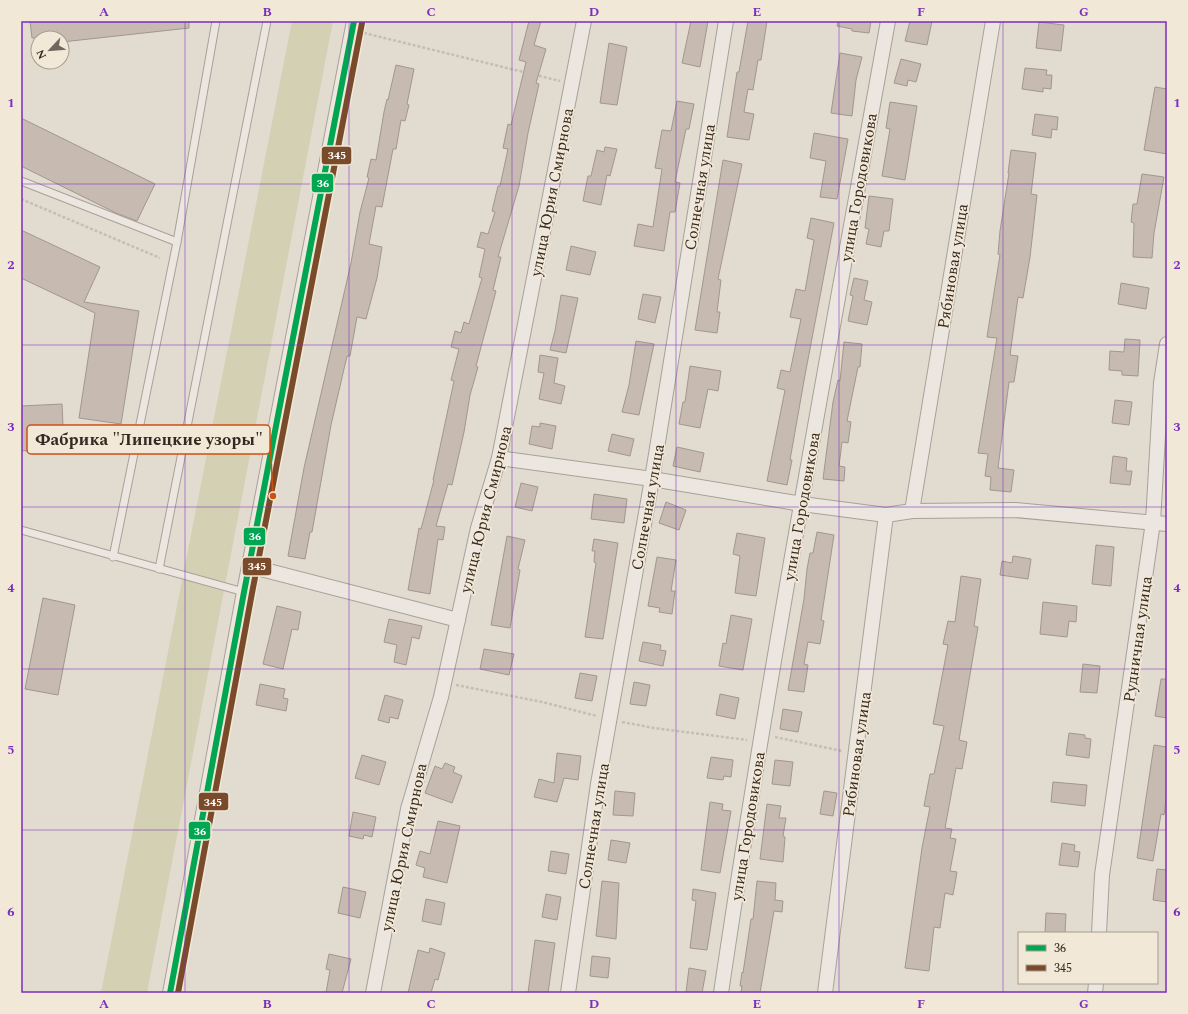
<svg xmlns="http://www.w3.org/2000/svg" width="1188" height="1014" font-family="Spectral,serif">
<style>
.green{fill:#d3d0b3}
.building{fill:#c6bab1;stroke:#a2978f}
.lines{fill:none;stroke-linecap:round;stroke-linejoin:round}
.service-casing{stroke:#a8a198;stroke-width:9}
.minor-casing{stroke:#a8a198;stroke-width:16}
.path{stroke:#c3beb6;stroke-width:2.5;stroke-dasharray:3 2;stroke-linecap:butt}
.service{stroke:#ebe7e0;stroke-width:7}
.minor{stroke:#ebe7e0;stroke-width:14}
.bus-1-casing{stroke:#f2e8d7;stroke-width:9}
.bus-2-casing{stroke:#f2e8d7;stroke-width:9}
.bus-1{stroke:#00a651;stroke-width:6}
.bus-2{stroke:#7a4b2a;stroke-width:6}
.grid{fill:none;stroke:#7b2cbf;stroke-width:1;stroke-opacity:0.55}
.labels{text-anchor:middle;stroke-width:3.5;stroke-linejoin:round;paint-order:stroke}
.street-label{font-size:16px;fill:#362921;stroke:#f2e8d7}
.leader{fill:none;stroke:#cd520f;stroke-width:1.5}
.callout-dot{fill:#cd520f;stroke:#f2e8d7;stroke-width:1.5}
.callout{fill:#f2e8d7;stroke:#cd520f;stroke-width:1.5}
.callout-label{font-size:17px;text-anchor:middle;font-weight:bold;fill:#362921}
.line-badge{stroke:#f2e8d7;stroke-width:1.5}
.badge-label{font-size:11px;text-anchor:middle;font-weight:bold;fill:#fff}
.neatline{fill:none;stroke:#7b2cbf;stroke-width:1.5}
.grid-label{font-size:13px;text-anchor:middle;font-weight:bold;fill:#7b2cbf}
</style>
<rect width="100%" height="100%" fill="#e2dbd0"/>
<path class="green" d="M292 21H333L147 993H101Z"/>
<g class="building">
<path d="M30 21H189V28L62 42V38H32Z"/>
<path d="M529 21H541L534 45 546 49 536 83 539 84 528 133 519 186 498 257H501L493 290 496 291 476 366 478 367 470 395 464 432 452 485 448 484 436 526 445 527 443 540 438 539 430 594 408 590 419 528 421 529 434 480H433L454 381 451 380 459 349 451 347 455 331 461 333 464 322 469 324 482 278 479 277 485 249 477 247 481 232 488 234 495 212 492 211 498 186H500L508 149 503 148 508 124 511 125 526 62 519 60Z"/>
<path d="M691 21H708L700 67 682 63Z"/>
<path d="M748 21H767L761 60H758L753 90 748 89 744 112 754 114 749 140 727 137 737 72H739Z"/>
<path d="M838 21H871L869 33 852 31V29L837 26Z"/>
<path d="M910 21H932L927 45 905 41Z"/>
<path d="M1039 22 1064 25 1061 51 1036 48Z"/>
<path d="M609 43 627 47 617 105 600 103Z"/>
<path d="M840 53 862 57 856 80 852 116 831 113Z"/>
<path d="M901 59 921 64 916 82 908 80 907 86 894 83Z"/>
<path d="M396 65 414 69 407 104 409 105 405 121 401 120 396 149H393L382 207 376 206 369 244 382 247 377 278 366 319 357 317 350 356H347L331 425 312 532H310L305 559 288 556 304 468 351 263 360 212 369 178 367 177 371 159 376 160 384 112 387 99 388 100Z"/>
<path d="M1025 68 1047 70 1046 75H1052L1051 89 1043 88V92L1022 89Z"/>
<path d="M1155 87 1167 89V154L1144 150Z"/>
<path d="M677 101 694 104 689 129H686L675 182 680 183 675 212H670L664 251 634 246 638 224 653 227 662 169 655 168 662 130 671 131Z"/>
<path d="M890 102 917 106 905 180 882 176 890 129 886 128Z"/>
<path d="M1035 114 1058 117 1057 130 1052 129 1051 138 1032 135Z"/>
<path d="M21 118 155 184 137 221 116 213 21 166Z"/>
<path d="M814 133 848 139 837 199 820 197 826 161 810 158Z"/>
<path d="M605 147 617 149 610 176 607 175 601 205 583 201 588 176H591L597 150 604 152Z"/>
<path d="M1011 150 1036 153 1031 194 1037 195 1030 257 1023 298 1018 297 1010 355 1018 356 1014 382H1009L998 468 1014 470 1011 492 990 490 991 477 985 476 988 454 978 453 997 338 987 337 1000 255 998 254 1000 231 1009 173H1008Z"/>
<path d="M723 160 742 164 718 279 721 280 717 312H720L717 333 695 330Z"/>
<path d="M1142 174 1164 177 1154 233 1152 258 1133 257 1134 223 1131 222 1133 204H1137Z"/>
<path d="M869 196 893 199 889 231H884L881 247 866 244 869 229 865 228Z"/>
<path d="M811 218 834 223 805 375 790 460H792L787 485 767 481 785 390 777 388 781 370 790 372 801 319 790 317 796 289 805 291 814 240 807 238Z"/>
<path d="M21 230 100 267 84 302 139 311 121 424 79 418 95 313 21 278Z"/>
<path d="M571 246 596 252 590 275 566 270Z"/>
<path d="M854 278 868 281 864 300 872 302 867 325 848 321 853 296 850 295Z"/>
<path d="M1121 283 1149 288 1146 309 1118 304Z"/>
<path d="M643 294 661 297 655 323 638 319Z"/>
<path d="M561 295 578 298 566 353 550 350 555 331Z"/>
<path d="M1125 339 1140 340 1138 376 1122 375V371L1109 370 1110 351 1124 352Z"/>
<path d="M636 341 654 344 639 415 622 412 629 385Z"/>
<path d="M844 342 862 344 860 367H858L847 421 851 422 848 443 842 442 839 466 845 467 844 481 823 479 833 402 838 380 840 381Z"/>
<path d="M540 355 558 358 554 383 565 386 561 404 539 399 544 373 538 372Z"/>
<path d="M690 366 721 371 718 391 708 389 700 428 679 424 683 402H685Z"/>
<path d="M1115 400 1132 402 1129 425 1112 423Z"/>
<path d="M62 404 64 448 21 451V406Z"/>
<path d="M540 423 556 426 552 449 529 444 532 426 540 427Z"/>
<path d="M612 434 634 439 630 456 608 451Z"/>
<path d="M677 447 704 453 700 472 673 466Z"/>
<path d="M1113 456 1127 458 1126 471H1132L1130 485 1110 483Z"/>
<path d="M521 483 538 487 532 511 515 507Z"/>
<path d="M594 494 627 499 624 523 591 519Z"/>
<path d="M666 502 686 510 679 530 659 523Z"/>
<path d="M817 532 834 535 821 620 824 621 820 644 808 642 804 664 808 665 804 692 788 690 804 599 807 569 810 553H813Z"/>
<path d="M737 533 765 538 756 596 735 593 740 556 733 554Z"/>
<path d="M507 536 525 540 518 569 520 570 510 628 491 625Z"/>
<path d="M594 539 618 543 603 639 585 637 596 563 594 562 595 551H592Z"/>
<path d="M1096 545 1114 547 1111 586 1092 584Z"/>
<path d="M1013 556 1031 559 1028 579 1000 575 1002 561 1012 563Z"/>
<path d="M657 557 676 560 671 591H675L672 614 659 612 660 608 648 606Z"/>
<path d="M961 576 981 579 974 626 978 627 959 740 967 742 962 769 956 768 945 828 952 829 950 838 956 839 950 871 957 872 953 895 945 893 940 928 934 927 929 971 905 968 922 848 930 807 924 806 930 774H934L944 726 933 724 948 645 943 644 948 621 955 622Z"/>
<path d="M43 598 75 605 58 695 25 689Z"/>
<path d="M1043 602 1077 606 1076 622 1069 621 1067 637 1040 634Z"/>
<path d="M277 606 301 612 298 630 292 629 283 669 263 664Z"/>
<path d="M731 615 752 619 743 670 719 666 723 643 726 644Z"/>
<path d="M389 619 422 626 419 639 412 637 406 665 394 662 397 645 384 642Z"/>
<path d="M643 642 661 645 660 650 666 651 663 666 639 661Z"/>
<path d="M484 649 514 654 509 675 480 669Z"/>
<path d="M1083 664 1100 666 1097 693 1080 692Z"/>
<path d="M580 673 597 676 592 701 575 698Z"/>
<path d="M1161 679H1167V718L1155 716Z"/>
<path d="M634 682 650 685 646 706 630 704Z"/>
<path d="M260 684 285 689 283 698 288 699 286 711 256 705Z"/>
<path d="M720 694 739 698 735 719 716 715Z"/>
<path d="M385 695 403 700 398 719 390 717 389 723 378 720Z"/>
<path d="M783 709 802 712 798 732 780 729Z"/>
<path d="M1069 733 1085 735V738L1091 739 1089 758 1066 755Z"/>
<path d="M1154 745 1167 747V791L1164 815 1161 814 1153 861 1137 858Z"/>
<path d="M557 753 581 756 578 780 564 778 557 802 534 797 539 779 554 783Z"/>
<path d="M362 755 386 762 379 785 355 778Z"/>
<path d="M711 757 733 760 731 777 724 776 723 780 707 778Z"/>
<path d="M775 760 793 762 790 786 772 784Z"/>
<path d="M445 763 455 767 453 772 462 776 452 803 425 793 435 766 442 769Z"/>
<path d="M1053 782 1087 785 1085 806 1051 802Z"/>
<path d="M615 791 635 793 633 816 613 815Z"/>
<path d="M824 791 837 793 833 816 820 814Z"/>
<path d="M710 802 723 804 722 810 731 811 720 873 701 870Z"/>
<path d="M767 804 781 806 779 818H786L783 836 785 837 783 862 760 859Z"/>
<path d="M353 812 376 817 372 837 364 835 363 839 349 836Z"/>
<path d="M438 821 460 826 447 883 423 877 425 868 416 865 420 851 430 854Z"/>
<path d="M611 840 630 843 626 863 608 860Z"/>
<path d="M1062 843 1075 845 1074 851 1080 852 1078 867 1059 865Z"/>
<path d="M551 851 569 854 566 874 548 871Z"/>
<path d="M1157 869 1167 870V902L1153 900Z"/>
<path d="M602 881 619 883 616 939 596 936Z"/>
<path d="M757 881 776 883 775 900 783 901 782 912 774 911 760 993H741L742 986H740L742 972 743 973 751 919H753Z"/>
<path d="M343 887 366 892 360 918 338 913Z"/>
<path d="M693 889 716 893 707 950 690 948 696 901 692 900Z"/>
<path d="M546 894 561 897 557 920 542 917Z"/>
<path d="M426 899 445 903 441 925 422 921Z"/>
<path d="M1046 913 1066 914 1065 933H1045Z"/>
<path d="M535 940 555 943 548 993H528Z"/>
<path d="M430 948 445 953 438 980 435 979 431 993H408L418 950 429 953Z"/>
<path d="M329 954 351 959 342 993H326L330 970 326 969Z"/>
<path d="M592 956 610 958 608 978 590 976Z"/>
<path d="M689 968 706 971 702 993 686 992Z"/>
</g>
<g class="lines">
<g class="service-casing">
<g id="service">
<path d="M21 181 177 242 113 557"/>
<path d="M177 242 216 21"/>
<path d="M21 530 244 592"/>
<path d="M159 569 267 21"/>
</g>
</g>
<g class="minor-casing">
<g id="minor">
<path d="M499 458 652 479 802 504 886 515 912 511 1015 510 1167 524"/>
<path d="M912 511 993 21"/>
<path d="M249 566 458 620"/>
<path d="M1099 933 1102 875 1153 522 1161 383 1167 344"/>
<path d="M170 993 244 592 354 21"/>
<path d="M373 993 408 809 441 697 478 528 499 458 584 21"/>
<path d="M568 993 598 784 652 479 726 21"/>
<path d="M721 993C769 668 830 344 888 21"/>
<path d="M825 993 886 515"/>
<path d="M1095 993 1096 983"/>
</g>
</g>
<g class="path">
<path d="M364 33 560 81"/>
<path d="M21 199 160 258"/>
<path d="M456 685 542 702 597 716"/>
<path d="M622 722 654 728 747 740"/>
<path d="M775 737 842 751"/>
</g>
<use href="#service" class="service"/>
<use href="#minor" class="minor"/>
<g class="bus-1-casing">
<path id="bus-1" d="M170 993 244 592 354 21"/>
</g>
<g class="bus-2-casing">
<path id="bus-2" d="M178 993 252 593 362 23"/>
</g>
<use href="#bus-1" class="bus-1"/>
<use href="#bus-2" class="bus-2"/>
</g>
<path class="grid" d="M185 21V993M349 21V993M512 21V993M676 21V993M839 21V993M1003 21V993M21 184H1167M21 345H1167M21 507H1167M21 669H1167M21 830H1167"/>
<g class="labels">
<g class="street-label">
<text transform="translate(699 187) rotate(-81)" y="6">Солнечная улица</text>
<text transform="translate(858 187) rotate(-80)" y="6">улица Городовикова</text>
<text transform="translate(551 192) rotate(-79)" y="6">улица Юрия Смирнова</text>
<text transform="translate(952 266) rotate(-81)" y="6">Рябиновая улица</text>
<text transform="translate(801 506) rotate(-80)" y="6">улица Городовикова</text>
<text transform="translate(647 507) rotate(-80)" y="6">Солнечная улица</text>
<text transform="translate(485 509) rotate(-76)" y="6">улица Юрия Смирнова</text>
<text transform="translate(1137 639) rotate(-82)" y="6">Рудничная улица</text>
<text transform="translate(856 754) rotate(-82)" y="6">Рябиновая улица</text>
<text transform="translate(593 826) rotate(-81)" y="6">Солнечная улица</text>
<text transform="translate(747 826) rotate(-81)" y="6">улица Городовикова</text>
<text transform="translate(403 847) rotate(-78)" y="6">улица Юрия Смирнова</text>
</g>
</g>
<path class="leader" d="M273 496L270 439"/>
<circle class="callout-dot" cx="273" cy="496" r="4"/>
<rect class="callout" x="27" y="425" width="243" height="29" rx="4"/>
<g class="callout-label">
<text x="149" y="445">Фабрика "Липецкие узоры"</text>
</g>
<g class="line-badge">
<rect x="321" y="146" width="31" height="19" rx="4" fill="#7a4b2a"/>
<rect x="311" y="173" width="23" height="20" rx="4" fill="#00a651"/>
<rect x="243" y="527" width="23" height="19" rx="4" fill="#00a651"/>
<rect x="242" y="557" width="30" height="19" rx="4" fill="#7a4b2a"/>
<rect x="198" y="792" width="31" height="19" rx="4" fill="#7a4b2a"/>
<rect x="188" y="821" width="23" height="19" rx="4" fill="#00a651"/>
</g>
<g class="badge-label">
<text x="337" y="159">345</text>
<text x="323" y="187">36</text>
<text x="255" y="540">36</text>
<text x="257" y="570">345</text>
<text x="213" y="806">345</text>
<text x="200" y="835">36</text>
</g>
<rect width="1188" height="1014" fill="none" stroke="#f2e8d7" stroke-width="44"/>
<rect x="1018" y="932" width="140" height="52" fill="#f2e8d7" stroke="#a79c8e"/>
<rect x="1026" y="945" width="20" height="6" fill="#00a651" stroke="#a79c8e"/>
<text x="1054" y="952" font-size="12" fill="#362921">36</text>
<rect x="1026" y="965" width="20" height="6" fill="#7a4b2a" stroke="#a79c8e"/>
<text x="1054" y="972" font-size="12" fill="#362921">345</text>
<g transform="translate(50 50) rotate(244)"><circle r="19" fill="#f2e8d7" stroke="#a79c8e"/>
<path d="M0-3L7 15L0 10L-7 15Z" fill="#72675e"/>
<text y="-6" font-size="11" font-weight="bold" text-anchor="middle" fill="#362921">N</text>
</g>
<rect x="22" y="22" width="1144" height="970" class="neatline"/>
<g class="grid-label">
<text x="104" y="16">A</text>
<text x="267" y="16">B</text>
<text x="431" y="16">C</text>
<text x="594" y="16">D</text>
<text x="757" y="16">E</text>
<text x="921" y="16">F</text>
<text x="1084" y="16">G</text>
<text x="11" y="107">1</text>
<text x="1177" y="107">1</text>
<text x="11" y="269">2</text>
<text x="1177" y="269">2</text>
<text x="11" y="431">3</text>
<text x="1177" y="431">3</text>
<text x="11" y="592">4</text>
<text x="1177" y="592">4</text>
<text x="11" y="754">5</text>
<text x="1177" y="754">5</text>
<text x="11" y="916">6</text>
<text x="1177" y="916">6</text>
<text x="104" y="1008">A</text>
<text x="267" y="1008">B</text>
<text x="431" y="1008">C</text>
<text x="594" y="1008">D</text>
<text x="757" y="1008">E</text>
<text x="921" y="1008">F</text>
<text x="1084" y="1008">G</text>
</g>
</svg>
